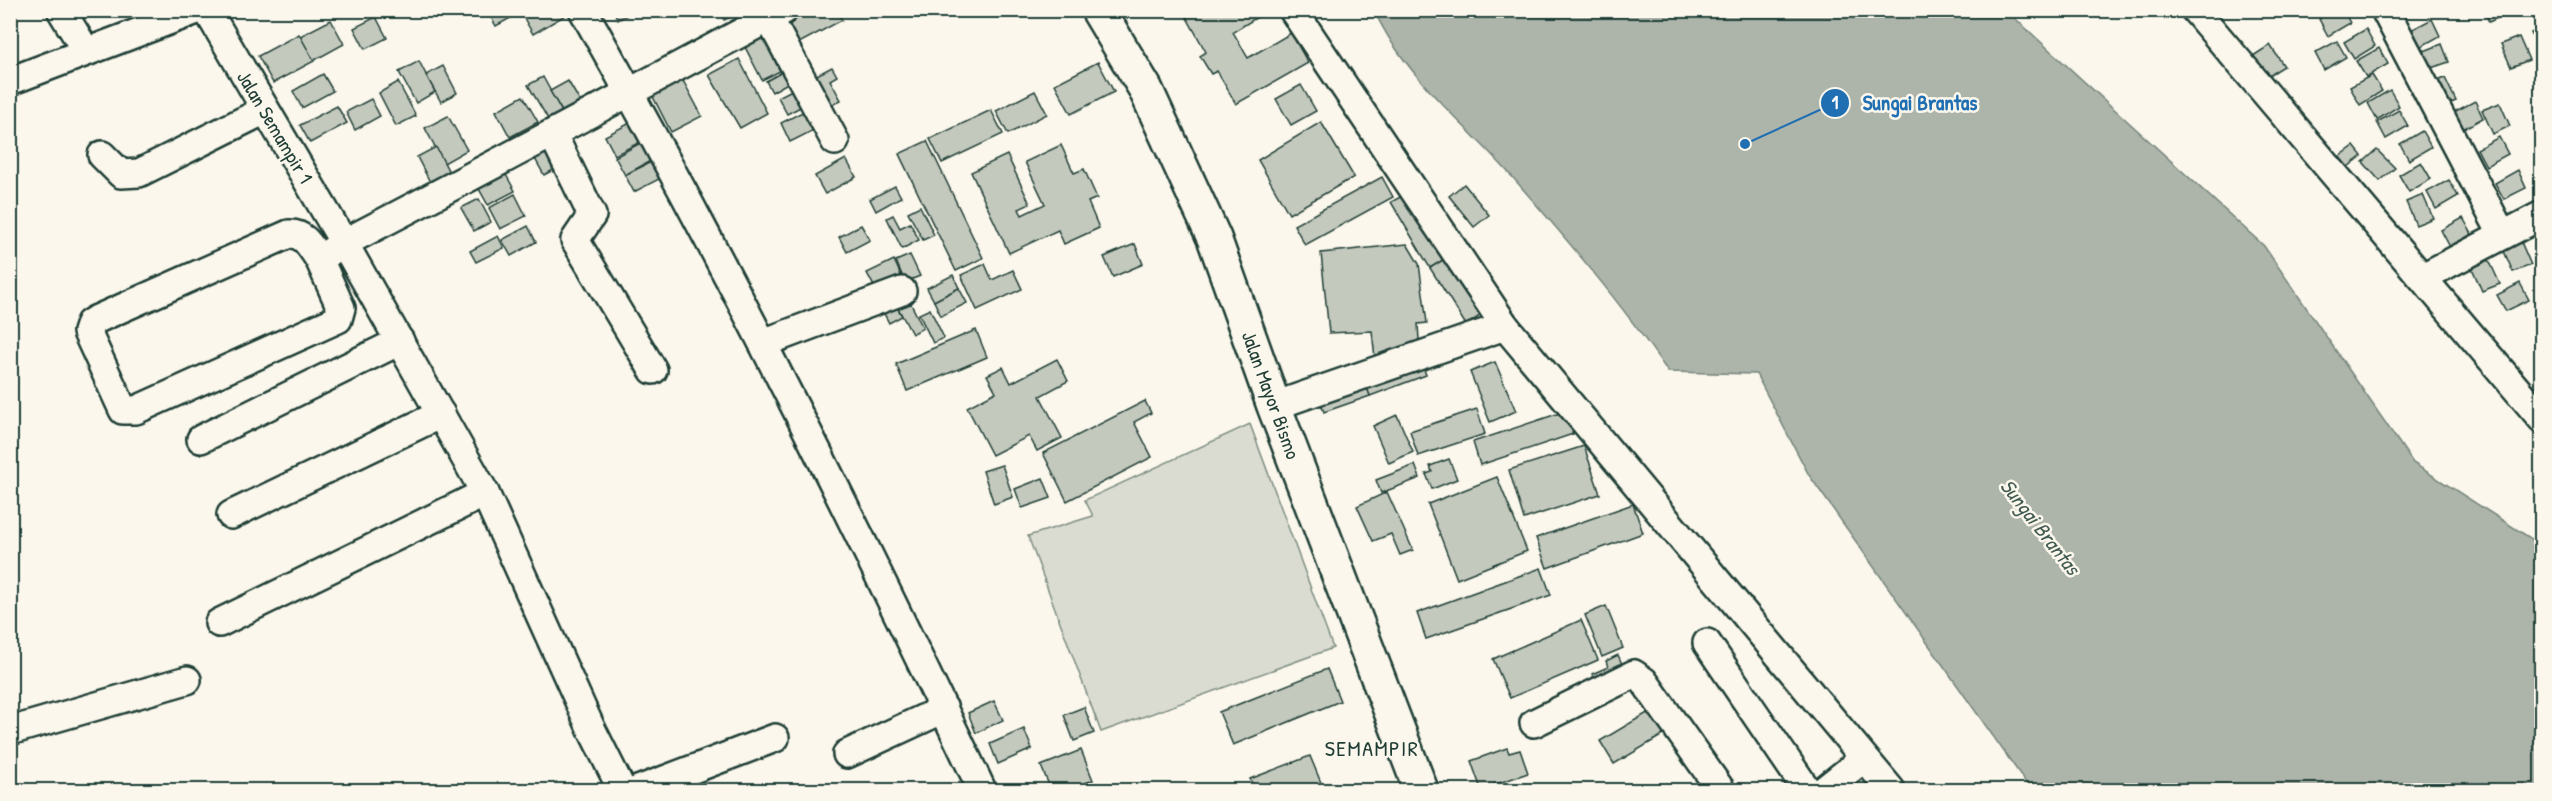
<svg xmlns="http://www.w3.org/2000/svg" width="2552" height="801" font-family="'Patrick Hand',sans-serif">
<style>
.green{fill:#dbdcd1;stroke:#7d8c82;stroke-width:1.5}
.water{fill:#adb4aa;stroke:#74847b;stroke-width:1.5}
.building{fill:#c4c9be;stroke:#1f3d34;stroke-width:1.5}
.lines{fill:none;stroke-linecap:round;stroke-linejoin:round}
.minor-casing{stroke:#1f3d34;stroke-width:32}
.major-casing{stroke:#1f3d34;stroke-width:38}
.minor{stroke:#fbf7ec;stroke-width:27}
.major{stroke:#fbf7ec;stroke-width:33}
.labels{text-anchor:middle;stroke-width:5;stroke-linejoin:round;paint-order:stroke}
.street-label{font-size:20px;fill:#1f3d34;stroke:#fbf7ec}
.water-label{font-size:21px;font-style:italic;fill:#425b52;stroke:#fbf7ec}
.quarter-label{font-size:22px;letter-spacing:1.5px;fill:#1f3d34;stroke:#fbf7ec}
.leader{fill:none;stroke:#1f6fb2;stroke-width:2}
.callout-dot{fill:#1f6fb2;stroke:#fbf7ec;stroke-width:2}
.mark-label{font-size:18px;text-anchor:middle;font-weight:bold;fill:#fff}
.callout-label{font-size:21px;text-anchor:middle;font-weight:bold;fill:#1f6fb2;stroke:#fbf7ec;stroke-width:5;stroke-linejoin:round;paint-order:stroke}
</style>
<rect width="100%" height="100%" fill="#fbf7ec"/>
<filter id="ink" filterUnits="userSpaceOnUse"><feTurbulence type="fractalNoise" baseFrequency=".0167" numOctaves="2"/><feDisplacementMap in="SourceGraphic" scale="12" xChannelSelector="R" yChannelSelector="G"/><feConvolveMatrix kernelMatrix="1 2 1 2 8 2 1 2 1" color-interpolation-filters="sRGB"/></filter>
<g filter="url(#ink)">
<path class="green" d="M1250 424 1333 648 1101 732 1028 536 1093 516 1085 500Z"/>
<path class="water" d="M1374 11H2007L2264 246 2413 463 2541 545V790H2031L1809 475 1756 374 1668 372C1620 301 1564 236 1508 172 1471 131 1428 95 1397 50 1388 38 1381 24 1374 11Z"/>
<g class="building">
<path d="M487 10H525L496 26Z"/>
<path d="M525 10H567L569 13 533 34 521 13Z"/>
<path d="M613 10H636L618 20Z"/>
<path d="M719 10H736L737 14 724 20Z"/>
<path d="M803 10H837L842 20 788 49 775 25Z"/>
<path d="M1195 10H1256L1259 16 1233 32 1248 58 1291 33 1308 63 1236 104 1217 71 1211 74 1200 56 1206 52 1186 16Z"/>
<path d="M2335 10H2343L2350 23 2328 36 2319 19Z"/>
<path d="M2484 10H2505L2506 14 2489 22Z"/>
<path d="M376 17 387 38 365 49 354 28Z"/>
<path d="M2432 19 2440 36 2418 48 2409 31Z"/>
<path d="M331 20 344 44 313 61 300 36Z"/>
<path d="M2366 29 2375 46 2354 59 2344 42Z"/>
<path d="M2542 29V56H2541L2531 33Z"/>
<path d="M299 34 314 61 273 83 258 56Z"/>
<path d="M2519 37 2529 60 2511 67 2501 44Z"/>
<path d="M763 38 780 71 762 80 745 47Z"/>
<path d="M2337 41 2346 57 2324 70 2315 53Z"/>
<path d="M2442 44 2449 62 2425 70 2419 53Z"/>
<path d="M2270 45 2284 66 2268 76 2253 56Z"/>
<path d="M2379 48 2388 64 2366 77 2356 61Z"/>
<path d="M739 59 767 113 740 128 709 75Z"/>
<path d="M419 61 435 92 416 103 399 72Z"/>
<path d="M1098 62 1114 92 1071 114 1055 84Z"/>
<path d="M443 66 457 93 441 102 426 75Z"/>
<path d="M832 67 837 76 830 80 841 100 825 109 809 79Z"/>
<path d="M784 71 798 77 772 92 766 81Z"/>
<path d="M323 74 333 91 302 108 293 91Z"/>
<path d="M680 75 702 116 671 132 650 91Z"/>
<path d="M2372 75 2382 91 2360 105 2350 87Z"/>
<path d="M543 77 562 112 548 119 528 85Z"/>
<path d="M2445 78 2456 101 2438 108 2428 85Z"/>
<path d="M568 81 582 105 564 115 550 91Z"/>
<path d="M398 82 416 116 396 126 379 93Z"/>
<path d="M1301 85 1316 111 1291 125 1276 99Z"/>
<path d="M794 89 810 102 787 114 778 97Z"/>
<path d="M2390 90 2399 106 2377 120 2368 103Z"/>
<path d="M1035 91 1047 114 1008 134 996 111Z"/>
<path d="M523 96 538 122 510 137 496 111Z"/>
<path d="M371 99 380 116 355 130 346 112Z"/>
<path d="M2475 101 2483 118 2461 130 2452 113Z"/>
<path d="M2500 103 2510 126 2493 134 2482 110Z"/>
<path d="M337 106 347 123 310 143 300 125Z"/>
<path d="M812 107 822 126 790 142 781 123Z"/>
<path d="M991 110 1003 134 942 163 930 139Z"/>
<path d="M2399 110 2408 126 2386 139 2377 122Z"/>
<path d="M448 116 467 150 444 163 425 128Z"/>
<path d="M632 122 642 141 615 155 605 136Z"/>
<path d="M1321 122 1354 177 1289 214 1258 160Z"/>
<path d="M2422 131 2431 147 2409 160 2400 144Z"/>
<path d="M2499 137 2508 154 2486 166 2477 149Z"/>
<path d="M644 141 654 159 625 175 615 157Z"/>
<path d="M927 141 983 258 956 271 899 154Z"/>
<path d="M1061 145 1074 173 1084 169 1097 198 1088 202 1099 228 1064 244 1058 230 1009 253 971 172 1007 155 1030 204 1019 209 1022 215 1045 204 1025 162Z"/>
<path d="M551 146 561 166 544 175 533 155Z"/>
<path d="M2354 146 2362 156 2340 173 2332 162Z"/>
<path d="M436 147 449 172 430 182 417 157Z"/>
<path d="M2377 150 2395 168 2380 181 2363 162Z"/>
<path d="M846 159 856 177 825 194 815 176Z"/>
<path d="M653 161 661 178 634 192 625 175Z"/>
<path d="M2421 162 2431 179 2409 192 2399 175Z"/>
<path d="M2518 170 2526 188 2504 199 2495 183Z"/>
<path d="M505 173 515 191 488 205 478 187Z"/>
<path d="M1382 177 1393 197 1305 245 1294 225Z"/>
<path d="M2449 180 2458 196 2436 209 2427 192Z"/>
<path d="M1464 184 1489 215 1474 227 1449 196Z"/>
<path d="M895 186 901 197 876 211 870 199Z"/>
<path d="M515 194 526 216 500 229 489 208Z"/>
<path d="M1404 195 1443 260 1430 268 1391 202Z"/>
<path d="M2423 195 2433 218 2416 225 2406 202Z"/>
<path d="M479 199 491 222 474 231 461 208Z"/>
<path d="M920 206 934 235 923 240 908 212Z"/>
<path d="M893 215 900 228 910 223 919 240 902 249 887 218Z"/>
<path d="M2463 218 2472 234 2450 247 2441 230Z"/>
<path d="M861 225 870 240 847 252 839 237Z"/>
<path d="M528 226 536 242 511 256 502 240Z"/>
<path d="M498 236 504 248 476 262 470 251Z"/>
<path d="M2521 242 2531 265 2513 272 2503 249Z"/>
<path d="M1135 244 1143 264 1113 277 1104 257Z"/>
<path d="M1407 244 1419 264 1427 323 1418 324 1419 340 1375 358 1372 331 1329 333 1321 253Z"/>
<path d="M910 255 920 276 905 282 896 261Z"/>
<path d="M1451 255 1486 312 1466 325 1430 268Z"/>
<path d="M894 260 903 280 877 292 867 273Z"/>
<path d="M2489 260 2500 284 2482 291 2472 268Z"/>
<path d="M985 264 992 280 1013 270 1022 289 977 310 961 275Z"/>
<path d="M953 275 959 288 934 301 927 288Z"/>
<path d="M2520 283 2529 300 2506 311 2497 295Z"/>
<path d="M959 288 967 303 941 316 934 301Z"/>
<path d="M893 300 902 316 889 323 880 306Z"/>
<path d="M909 300 923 328 912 334 897 306Z"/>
<path d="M930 309 944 338 933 343 919 314Z"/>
<path d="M976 330 987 357 907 391 896 364Z"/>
<path d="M1057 359 1068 381 1040 396 1062 438 1037 451 1029 436 992 455 967 407 996 392 987 375 1003 367 1011 383Z"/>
<path d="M1421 361 1426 375 1370 396 1364 382Z"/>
<path d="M1495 362 1516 411 1490 422 1470 372Z"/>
<path d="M1363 377 1370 396 1324 412 1317 394Z"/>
<path d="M1145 401 1151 413 1134 422 1152 457 1067 501 1043 453Z"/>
<path d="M1477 409 1485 434 1418 456 1410 431Z"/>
<path d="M1566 411 1573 434 1480 465 1473 442Z"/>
<path d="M1397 415 1413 452 1389 463 1373 426Z"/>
<path d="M1584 446 1600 494 1524 519 1509 470Z"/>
<path d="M1449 459 1457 479 1432 489 1426 474 1432 472 1430 466Z"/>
<path d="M1002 465 1013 497 994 504 983 471Z"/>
<path d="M1415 465 1420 478 1381 493 1376 480Z"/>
<path d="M1497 477 1527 551 1457 579 1428 504Z"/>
<path d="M1043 478 1051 498 1022 508 1015 489Z"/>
<path d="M1387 492 1413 550 1400 555 1391 534 1373 541 1357 506Z"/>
<path d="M1633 504 1643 533 1547 568 1536 538Z"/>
<path d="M1541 568 1551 595 1426 639 1417 613Z"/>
<path d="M1606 606 1623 648 1602 657 1585 615Z"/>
<path d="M1581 620 1598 660 1510 698 1493 659Z"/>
<path d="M1618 655 1627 675 1598 688 1592 674 1608 667 1606 661Z"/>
<path d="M1327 669 1340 701 1233 745 1219 712Z"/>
<path d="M994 701 1003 720 976 733 968 713Z"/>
<path d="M1659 706 1673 729 1614 764 1600 741Z"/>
<path d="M1084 707 1094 733 1074 741 1064 715Z"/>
<path d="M1024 729 1032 749 998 764 990 744Z"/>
<path d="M1507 748 1509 753 1520 750 1528 773 1481 789 1471 761Z"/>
<path d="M1081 750 1093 780 1067 790H1051L1041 766Z"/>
<path d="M1310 756 1324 790H1255L1250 779Z"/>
</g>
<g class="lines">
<g class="minor-casing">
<g id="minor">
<path d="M61 10 86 51"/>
<path d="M207 10 344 243 485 493 591 728 622 790"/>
<path d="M583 10C727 264 857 526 982 790"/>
<path d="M1293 10 1505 326 1891 790"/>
<path d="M2195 10 2542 419"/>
<path d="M2385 10 2502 234"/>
<path d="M769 18 835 141"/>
<path d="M10 81 197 10"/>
<path d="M553 135 592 215 575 240 653 370"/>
<path d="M102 155 121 174 139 173 265 110"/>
<path d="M319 259 341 308 338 319 136 410H123L87 332 90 323 95 320 289 234C305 233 311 248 319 259L344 243C491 167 637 88 784 10"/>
<path d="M2423 277 2542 215"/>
<path d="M763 343 902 291"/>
<path d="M1274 406 1505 326"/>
<path d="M201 439 400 341"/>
<path d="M231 515 441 414"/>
<path d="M219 623 485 493"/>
<path d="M1707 643 1807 790"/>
<path d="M1534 723 1634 674 1644 681 1721 790"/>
<path d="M10 731 187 680"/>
<path d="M847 754 944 709"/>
<path d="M638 790 775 738"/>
<path d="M1824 790 1863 759"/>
</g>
</g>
<g class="major-casing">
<path id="major" d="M1098 10 1145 88 1214 238 1274 406 1421 790"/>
</g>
<use href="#minor" class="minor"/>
<use href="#major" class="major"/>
</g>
</g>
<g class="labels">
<g class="street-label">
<text transform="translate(275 127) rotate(59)" y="7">Jalan Semampir 1</text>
<text transform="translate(1271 395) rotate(70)" y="7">Jalan Mayor Bismo</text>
</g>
<g class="water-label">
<text transform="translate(2040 527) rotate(52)" y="7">Sungai Brantas</text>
</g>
<g class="quarter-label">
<text x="1372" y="756">SEMAMPIR</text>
</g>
</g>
<path class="leader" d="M1745 144L1835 103"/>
<g class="callout-dot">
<circle cx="1745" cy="144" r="6"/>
<circle cx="1835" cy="103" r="15"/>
</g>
<g class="mark-label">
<text x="1835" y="109">1</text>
</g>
<g class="callout-label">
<text x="1920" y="110">Sungai Brantas</text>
</g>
<rect width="2552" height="801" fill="none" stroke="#fbf7ec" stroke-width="36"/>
<rect x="18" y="18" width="2516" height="765" fill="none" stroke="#1f3d34" stroke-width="2" filter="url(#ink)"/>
</svg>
